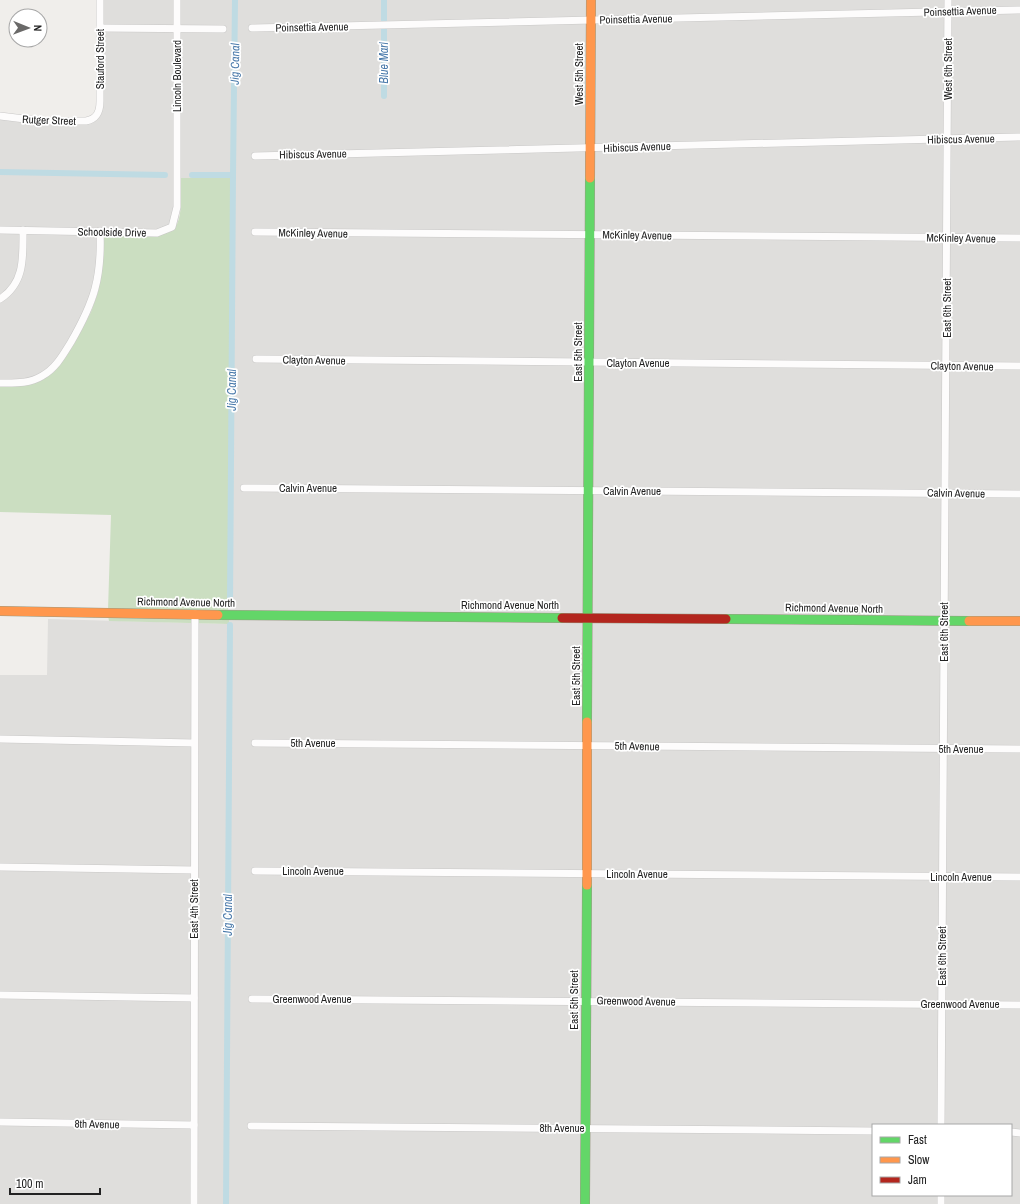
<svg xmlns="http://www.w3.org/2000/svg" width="1020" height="1204" font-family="'Archivo Narrow',sans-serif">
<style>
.residential{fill:#dfdedc;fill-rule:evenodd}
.forest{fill:#cbdec1}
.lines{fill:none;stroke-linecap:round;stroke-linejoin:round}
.canal{stroke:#bfdbe3;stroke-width:6}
.street-casing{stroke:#c9c8c7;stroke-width:8}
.fast-casing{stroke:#999a82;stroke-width:10}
.slow-casing{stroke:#999a82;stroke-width:10}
.jam-casing{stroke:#999a82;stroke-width:10}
.street{stroke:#fdfcfc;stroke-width:7}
.fast{stroke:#63d668;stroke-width:9}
.slow{stroke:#ff974d;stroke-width:9}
.jam{stroke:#b3261e;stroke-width:9}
.labels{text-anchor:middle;stroke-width:3.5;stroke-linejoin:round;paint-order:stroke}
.street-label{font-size:11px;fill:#222;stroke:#fff}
.water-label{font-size:12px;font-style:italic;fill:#4a7aab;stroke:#fff}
</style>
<rect width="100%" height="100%" fill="#f0eeeb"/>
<g class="residential">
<path d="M103 0H1020V618L228 612 235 178H180L179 217 177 225 170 232 103 235 98 292 91 312 80 333 54 372 34 383 0 386V116L95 121 98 119 103 107Z"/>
<path d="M229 618 1020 625V1204H0V675H47L48 619 228 624ZM873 1125H1011V1195H873Z"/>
</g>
<g class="forest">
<path d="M180 178H235L228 612 108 610 111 515 0 512V386L34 383 54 372 80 333 91 312 98 292 103 235 170 232C185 223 180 193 180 178Z"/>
<path d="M108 616 229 618V624L109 621Z"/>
</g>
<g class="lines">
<g class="canal">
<path d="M384 20V0"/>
<path d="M384 96V30"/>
<path d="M0 172 165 175"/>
<path d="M192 175H233L230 605"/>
<path d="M233 175 235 0"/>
<path d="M226 1204 230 625"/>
</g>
<g class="street-casing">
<g id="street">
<path d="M100 28 223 29"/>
<path d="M252 28 1020 10"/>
<path d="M0 116 41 121H86C97 119 100 112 100 101V0"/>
<path d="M255 156 1020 137"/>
<path d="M0 230 157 233 172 227 177 207V0"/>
<path d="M255 232 1020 238"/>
<path d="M0 299C25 283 23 257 23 230"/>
<path d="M256 359 1020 366"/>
<path d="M0 383C14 383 29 384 42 376 56 368 63 355 71 342 94 302 102 278 100 231"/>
<path d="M244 488 1020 494"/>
<path d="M0 739 194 743"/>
<path d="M255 743 1020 749"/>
<path d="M0 867 194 870"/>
<path d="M255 871 1020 877"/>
<path d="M0 995 194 998"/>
<path d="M252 999 1020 1005"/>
<path d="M0 1122 194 1125"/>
<path d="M941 1125 948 0"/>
<path d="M251 1126 873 1131"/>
<path d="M1011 1132 1020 1133"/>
<path d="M194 1204 195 614"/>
<path d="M941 1204V1195"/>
</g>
</g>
<g class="fast-casing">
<g id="fast">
<path d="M218 615 562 618"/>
<path d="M726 619 969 621"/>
<path d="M587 722 590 178"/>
<path d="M585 1204 587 885"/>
</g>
</g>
<g class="slow-casing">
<g id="slow">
<path d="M590 178 591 0"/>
<path d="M0 611 218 615"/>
<path d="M969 621H1020"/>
<path d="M587 885V722"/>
</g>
</g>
<g class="jam-casing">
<path id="jam" d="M562 618 726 619"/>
</g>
<use href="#street" class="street"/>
<use href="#fast" class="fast"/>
<use href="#slow" class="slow"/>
<use href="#jam" class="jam"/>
</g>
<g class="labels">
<g class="street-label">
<text transform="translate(960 11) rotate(-2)" y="4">Poinsettia Avenue</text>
<text transform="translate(636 19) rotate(-1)" y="4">Poinsettia Avenue</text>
<text transform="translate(312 27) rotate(-1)" y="4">Poinsettia Avenue</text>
<text transform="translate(100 59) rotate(-90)" y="4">Stauford Street</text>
<text transform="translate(948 69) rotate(-90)" y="4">West 6th Street</text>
<text transform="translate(579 74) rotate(-90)" y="4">West 5th Street</text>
<text transform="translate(177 76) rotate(-90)" y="4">Lincoln Boulevard</text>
<text transform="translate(49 120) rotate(2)" y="4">Rutger Street</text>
<text transform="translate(961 139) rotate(-1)" y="4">Hibiscus Avenue</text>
<text transform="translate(637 147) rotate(-2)" y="4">Hibiscus Avenue</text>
<text transform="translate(313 154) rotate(-1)" y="4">Hibiscus Avenue</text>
<text transform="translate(112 232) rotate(1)" y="4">Schoolside Drive</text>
<text transform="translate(313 233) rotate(1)" y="4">McKinley Avenue</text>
<text transform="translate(637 235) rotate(1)" y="4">McKinley Avenue</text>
<text transform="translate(961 238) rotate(1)" y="4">McKinley Avenue</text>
<text transform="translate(947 308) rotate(-90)" y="4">East 6th Street</text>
<text transform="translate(578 352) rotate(-90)" y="4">East 5th Street</text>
<text transform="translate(314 360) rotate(1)" y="4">Clayton Avenue</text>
<text x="638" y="367">Clayton Avenue</text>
<text transform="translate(962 366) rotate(1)" y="4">Clayton Avenue</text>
<text x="308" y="492">Calvin Avenue</text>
<text x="632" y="495">Calvin Avenue</text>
<text transform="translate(956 493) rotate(1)" y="4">Calvin Avenue</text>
<text transform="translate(186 602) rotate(1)" y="4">Richmond Avenue North</text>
<text x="510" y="609">Richmond Avenue North</text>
<text transform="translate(834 608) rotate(1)" y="4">Richmond Avenue North</text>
<text transform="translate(944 632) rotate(-90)" y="4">East 6th Street</text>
<text transform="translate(576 676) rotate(-90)" y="4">East 5th Street</text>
<text x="313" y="747">5th Avenue</text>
<text transform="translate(637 746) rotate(1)" y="4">5th Avenue</text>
<text x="961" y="753">5th Avenue</text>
<text x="313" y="875">Lincoln Avenue</text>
<text x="637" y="878">Lincoln Avenue</text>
<text x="961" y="881">Lincoln Avenue</text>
<text transform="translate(194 909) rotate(-90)" y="4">East 4th Street</text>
<text transform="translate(942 956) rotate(-90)" y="4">East 6th Street</text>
<text x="312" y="1003">Greenwood Avenue</text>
<text transform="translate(574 1000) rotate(-90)" y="4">East 5th Street</text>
<text transform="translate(636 1001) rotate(1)" y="4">Greenwood Avenue</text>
<text x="960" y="1008">Greenwood Avenue</text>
<text transform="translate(97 1124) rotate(1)" y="4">8th Avenue</text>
<text x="562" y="1132">8th Avenue</text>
</g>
<g class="water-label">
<text transform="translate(384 63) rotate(-90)" y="4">Blue Marl</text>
<text transform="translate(235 64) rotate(-89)" y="4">Jig Canal</text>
<text transform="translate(232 390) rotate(-90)" y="4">Jig Canal</text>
<text transform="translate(228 915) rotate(-90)" y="4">Jig Canal</text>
</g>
</g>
<rect x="872" y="1124" width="140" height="72" fill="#ffffff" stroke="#a7a7a7"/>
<rect x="880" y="1137" width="20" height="6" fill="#63d668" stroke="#a7a7a7"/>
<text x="908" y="1144" font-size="12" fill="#222222">Fast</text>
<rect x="880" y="1157" width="20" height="6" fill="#ff974d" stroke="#a7a7a7"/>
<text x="908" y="1164" font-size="12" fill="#222222">Slow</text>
<rect x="880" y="1177" width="20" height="6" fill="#b3261e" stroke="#a7a7a7"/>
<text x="908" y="1184" font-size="12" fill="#222222">Jam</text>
<g transform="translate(28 28) rotate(91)"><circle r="19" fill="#ffffff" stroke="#a7a7a7"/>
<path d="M0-3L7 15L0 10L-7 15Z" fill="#6a6968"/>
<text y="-6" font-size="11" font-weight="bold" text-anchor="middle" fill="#222222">N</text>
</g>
<path d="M10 1188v6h90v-6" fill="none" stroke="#222222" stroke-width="2"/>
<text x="16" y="1188" font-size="12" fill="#222222" stroke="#ffffff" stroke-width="3" paint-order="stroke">100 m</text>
</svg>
